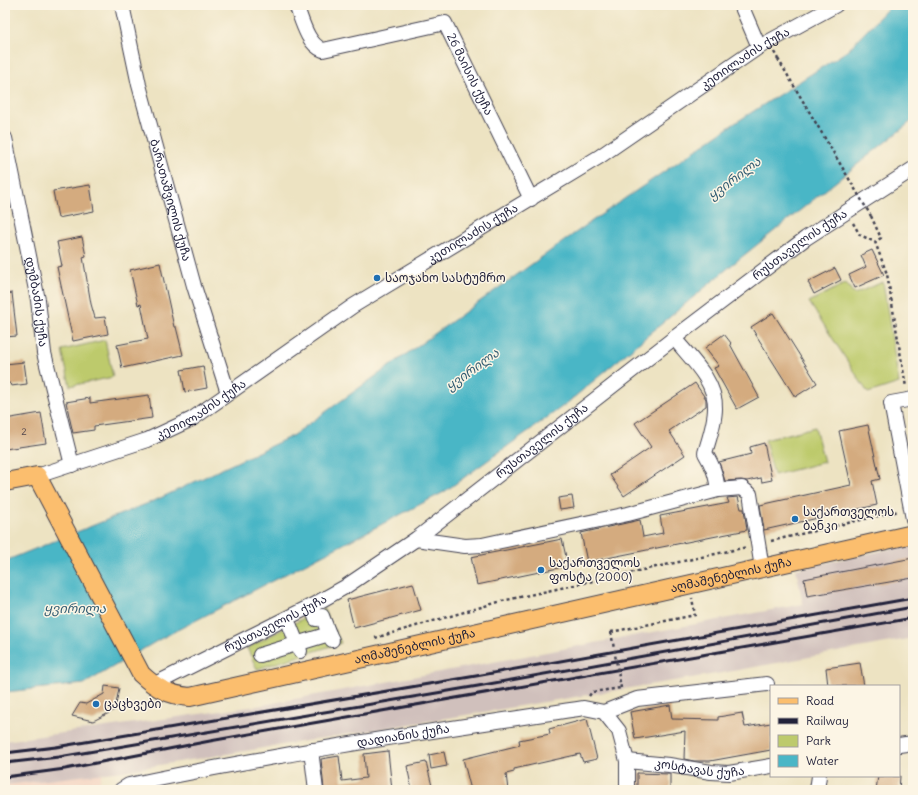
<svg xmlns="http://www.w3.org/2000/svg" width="918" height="795" font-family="Delius,'Noto Sans Georgian',sans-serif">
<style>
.built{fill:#f4d3c0}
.industrial{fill:#d0c0bc}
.green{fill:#bdca6c;stroke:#707654}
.water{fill:#4ab6c6;stroke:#366c80}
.building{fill:#d4ab7f}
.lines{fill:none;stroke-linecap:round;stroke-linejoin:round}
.minor-casing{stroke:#403f4f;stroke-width:16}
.major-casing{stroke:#403f4f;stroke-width:20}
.path{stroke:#403f4f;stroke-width:2.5;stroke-dasharray:3 3;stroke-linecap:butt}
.minor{stroke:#fff;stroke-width:14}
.major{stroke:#fbbe6e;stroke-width:18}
.rail{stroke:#22223b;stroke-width:3}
.path-bridge{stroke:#403f4f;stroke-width:2.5;stroke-dasharray:3 3;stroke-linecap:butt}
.poi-dot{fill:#1f6fb2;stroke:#fcf5e5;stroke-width:1.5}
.labels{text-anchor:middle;stroke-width:3;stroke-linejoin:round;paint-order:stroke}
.number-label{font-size:10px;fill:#4e444c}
.street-label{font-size:12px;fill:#22223b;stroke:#fcf5e5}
.poi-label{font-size:12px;fill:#22223b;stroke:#fcf5e5;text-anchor:start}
.water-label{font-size:13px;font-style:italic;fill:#325d73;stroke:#fcf5e5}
</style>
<rect width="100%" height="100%" fill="#fcf5e5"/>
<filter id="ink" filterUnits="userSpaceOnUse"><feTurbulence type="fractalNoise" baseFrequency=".025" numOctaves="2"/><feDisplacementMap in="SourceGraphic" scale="8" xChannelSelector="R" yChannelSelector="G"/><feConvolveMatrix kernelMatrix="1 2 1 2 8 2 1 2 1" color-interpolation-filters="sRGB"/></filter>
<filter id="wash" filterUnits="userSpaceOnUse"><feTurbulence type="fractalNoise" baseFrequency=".012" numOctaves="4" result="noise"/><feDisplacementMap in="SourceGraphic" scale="16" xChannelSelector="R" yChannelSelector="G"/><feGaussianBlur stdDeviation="0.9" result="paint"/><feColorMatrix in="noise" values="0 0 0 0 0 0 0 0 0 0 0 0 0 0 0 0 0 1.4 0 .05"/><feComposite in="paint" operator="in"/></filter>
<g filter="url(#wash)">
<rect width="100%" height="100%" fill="#ede3c2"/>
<path class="built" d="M102 773 97 790H5V785Z"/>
<path class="industrial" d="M913 544V638L722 673 123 771 5 785V741L257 706 803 604 796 569Z"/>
<g class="green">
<path d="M883 282 899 383 868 393 809 302 846 283 854 294Z"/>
<path d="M105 340 113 377 70 386 62 350Z"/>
<path d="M815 427 824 462 774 475 765 440Z"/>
<path d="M323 608 341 643 257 669 247 648Z"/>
</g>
<path class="water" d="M891 5H913V120L733 264 566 404 444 492 162 638 84 684 5 692V561L156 500 292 436 592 221 732 125 847 51Z"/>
<g id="blocks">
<g class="building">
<path d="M90 185 94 211 58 218 53 191Z"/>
<path d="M82 237 86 256 83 257 91 304 95 318 105 317 108 334 73 341 57 267 62 266 57 242Z"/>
<path d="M872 250 884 275 855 288 849 275 866 267 861 255Z"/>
<path d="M160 263 174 327H176L183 355 122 368 117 345 148 339 141 304 138 305 130 270Z"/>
<path d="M835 268 841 280 814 294 808 282Z"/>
<path d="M12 293 17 336 5 337V294Z"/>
<path d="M773 313 817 383 795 397 751 327Z"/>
<path d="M724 334 731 343 730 344 759 397 737 409 714 368 719 366 705 348Z"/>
<path d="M24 362 27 384 11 386 10 383 5 384V364Z"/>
<path d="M203 366 207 388 185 392 181 370Z"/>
<path d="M695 383 706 399V406L669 431 685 455 624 496 610 475 651 447 635 423Z"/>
<path d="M149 395 152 418 94 426V430L73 433 66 402 90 398V403Z"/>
<path d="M41 413 46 443 5 449V419Z"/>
<path d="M868 425 880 479 872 481 877 505 764 530 760 505 851 485 839 431Z"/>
<path d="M764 443 772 480 762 482 761 478 747 481 741 480 725 481 719 462 751 454 750 447Z"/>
<path d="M572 496 574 508 560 510 558 498Z"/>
<path d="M738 497 741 509H744L747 530 587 562 581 533 640 520 643 537 663 533 660 516 729 503 727 498Z"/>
<path d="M562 539 568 566 477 585 471 557Z"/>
<path d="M913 558V578L807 596 804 579Z"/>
<path d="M413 583 421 610 354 628 347 600Z"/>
<path d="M860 663 864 686H828L826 668Z"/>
<path d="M105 686 119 688 115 710 93 721 72 716 80 703 86 704 104 694Z"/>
<path d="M670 705 672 719 718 720V717L742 713 745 727 771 723V750L710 761H694L684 759 685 731 635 739 630 712Z"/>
<path d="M587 719 597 759 583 762 580 754 514 769V772L506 774 508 790H471L463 759 520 745 519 740 550 734 549 729Z"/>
<path d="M388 751 392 790H324L321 759 339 756 342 781 366 778 364 754Z"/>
<path d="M444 752 447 766 431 769 429 755Z"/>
<path d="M426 762 433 790H412L407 766Z"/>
<path d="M637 773 670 774V790H637Z"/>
<path d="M878 776H900L899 790H876Z"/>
</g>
</g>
</g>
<g filter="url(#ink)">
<use href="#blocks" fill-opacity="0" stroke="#403f4f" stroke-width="1"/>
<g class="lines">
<g class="minor-casing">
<g id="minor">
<path id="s1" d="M122 5 139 85 194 286 228 393"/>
<path id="s2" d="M296 5C302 20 307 44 323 50L445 23 531 199"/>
<path d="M741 5 759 47"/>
<path id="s3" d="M5 138 38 300 44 353 72 465"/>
<path d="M674 338C690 358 716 381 715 408 715 423 709 439 705 453 713 466 716 475 718 490"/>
<path d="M913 399 891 403 913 519"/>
<path id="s4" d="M37 476 147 440 192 419 353 306 599 157 759 47 836 5"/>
<path d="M416 539 465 546 482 545 628 514 718 490 742 488 750 494 762 568"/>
<path d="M314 613 316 619 322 616 329 634"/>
<path d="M290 626 300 651"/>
<path d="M260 655 329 634 332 640"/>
<path id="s5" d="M153 685 313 605 345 587 416 539 674 338 806 238 913 169"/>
<path d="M604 712 637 699 767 684"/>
<path d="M899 745 913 743"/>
<path d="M311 750 316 790"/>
<path id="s6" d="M627 761 669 765 711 772 729 773 771 766"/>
<path id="s7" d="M121 790 129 785C280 753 432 731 584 708L604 712 619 731 627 761V790"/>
<path d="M817 790 819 776"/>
</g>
</g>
<g class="major-casing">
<g id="major">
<path id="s8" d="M5 482 37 476 141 674C157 689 169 695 190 697L913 534"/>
</g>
</g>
<g class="path">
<path d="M774 52 778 59"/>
<path d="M871 216 881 238 875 242"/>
<path d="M853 223 860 235 875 242 887 274 906 387"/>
<path d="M771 541 899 511"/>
<path d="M611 632 695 615 692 598"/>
<path d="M375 638 502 601 747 547"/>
<path d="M589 696 592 692 621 688"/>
</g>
<use href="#minor" class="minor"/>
<use href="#major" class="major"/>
<g class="rail">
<path d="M5 753 56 747 476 676 913 598"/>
<path d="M5 763 59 757 478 686 913 607"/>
<path d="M5 777 65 769 210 741 913 618"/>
</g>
<g class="path-bridge">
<path d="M778 59 871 216"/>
<path d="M611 632 621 688"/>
</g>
</g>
</g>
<g class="poi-dot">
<circle cx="377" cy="278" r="4"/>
<circle cx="795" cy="519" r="4"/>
<circle cx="541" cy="570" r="4"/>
<circle cx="96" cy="704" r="4"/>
</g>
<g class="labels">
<g class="number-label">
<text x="24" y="435">2</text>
</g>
<g class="street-label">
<text dy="4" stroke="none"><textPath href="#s4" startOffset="826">კეთილაძის ქუჩა</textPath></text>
<text dy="4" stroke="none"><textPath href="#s2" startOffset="236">26 მაისის ქუჩა</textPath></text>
<text dy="4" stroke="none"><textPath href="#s1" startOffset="201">ბარათაშვილის ქუჩა</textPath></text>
<text dy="4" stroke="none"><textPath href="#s4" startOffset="502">კეთილაძის ქუჩა</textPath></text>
<text dy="4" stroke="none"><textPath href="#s5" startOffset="785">რუსთაველის ქუჩა</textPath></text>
<text dy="4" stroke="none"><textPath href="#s3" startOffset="167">დუმბაძის ქუჩა</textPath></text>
<text dy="4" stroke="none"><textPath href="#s4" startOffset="178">კეთილაძის ქუჩა</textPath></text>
<text dy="4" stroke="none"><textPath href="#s5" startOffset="461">რუსთაველის ქუჩა</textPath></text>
<text dy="4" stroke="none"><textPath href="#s8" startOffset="866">აღმაშენებლის ქუჩა</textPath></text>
<text dy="4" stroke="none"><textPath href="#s5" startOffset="137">რუსთაველის ქუჩა</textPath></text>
<text dy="4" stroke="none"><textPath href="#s8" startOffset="542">აღმაშენებლის ქუჩა</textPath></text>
<text dy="4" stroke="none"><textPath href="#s7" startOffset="288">დადიანის ქუჩა</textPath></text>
<text dy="4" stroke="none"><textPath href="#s6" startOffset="73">კოსტავას ქუჩა</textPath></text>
</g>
<g class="poi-label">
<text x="385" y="282">საოჯახო სასტუმრო</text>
<text x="803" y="516">საქართველოს<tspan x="803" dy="14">ბანკი</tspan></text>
<text x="549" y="567">საქართველოს<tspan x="549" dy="14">ფოსტა (2000)</tspan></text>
<text x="104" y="708">ცაცხვები</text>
</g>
<g class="water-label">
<text transform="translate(734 178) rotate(-37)" y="5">ყვირილა</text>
<text transform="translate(472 369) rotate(-36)" y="5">ყვირილა</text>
<text x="75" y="613">ყვირილა</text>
</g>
</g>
<rect width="918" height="795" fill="none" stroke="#fcf5e5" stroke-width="20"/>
<rect x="770" y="685" width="130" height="92" fill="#fcf5e5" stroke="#a5a1a1"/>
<rect x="778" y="698" width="20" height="6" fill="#fbbe6e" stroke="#a5a1a1"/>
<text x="806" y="705" font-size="12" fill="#22223b">Road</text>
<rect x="778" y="718" width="20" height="6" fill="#22223b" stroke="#a5a1a1"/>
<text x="806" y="725" font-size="12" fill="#22223b">Railway</text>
<rect x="778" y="735" width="20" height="12" fill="#bdca6c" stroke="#a5a1a1"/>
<text x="806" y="745" font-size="12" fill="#22223b">Park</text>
<rect x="778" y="755" width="20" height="12" fill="#4ab6c6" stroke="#a5a1a1"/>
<text x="806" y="765" font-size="12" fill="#22223b">Water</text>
</svg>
